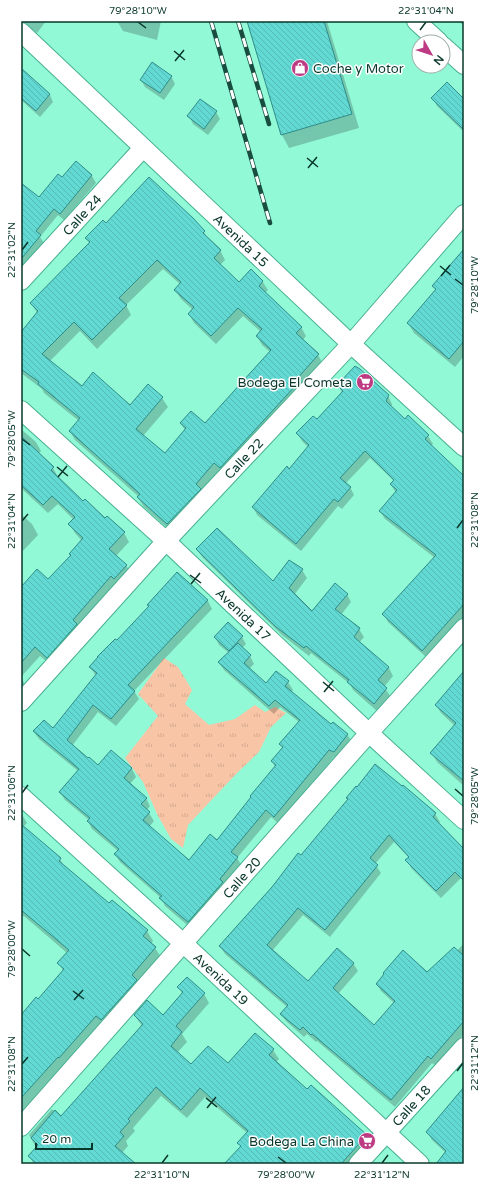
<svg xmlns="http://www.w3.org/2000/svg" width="485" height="1185" font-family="'Varela Round',sans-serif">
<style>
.grass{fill:url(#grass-tufts)}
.shadow{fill:#0003;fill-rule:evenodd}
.building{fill:url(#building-back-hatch);stroke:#308d89;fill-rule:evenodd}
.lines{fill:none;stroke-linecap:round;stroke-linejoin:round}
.minor-casing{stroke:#47b091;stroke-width:20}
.minor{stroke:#fff;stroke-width:18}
.rail-casing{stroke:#194d3f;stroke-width:4.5}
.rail{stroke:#fff;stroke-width:3;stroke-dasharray:9;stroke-linecap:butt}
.ticks{fill:none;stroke:#09372b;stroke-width:1.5}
.labels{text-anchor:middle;stroke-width:3;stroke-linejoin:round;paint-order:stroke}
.poi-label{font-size:13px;fill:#09372b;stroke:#fff;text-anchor:end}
.street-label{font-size:13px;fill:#09372b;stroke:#fff}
.neatline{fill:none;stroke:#09372b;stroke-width:1.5}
.ticks-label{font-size:10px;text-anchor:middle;fill:#09372b}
</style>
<defs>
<pattern id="grass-tufts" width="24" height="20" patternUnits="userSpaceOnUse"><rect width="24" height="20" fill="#f9c5a7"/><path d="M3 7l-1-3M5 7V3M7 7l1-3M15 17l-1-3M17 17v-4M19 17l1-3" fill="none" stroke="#d4aa90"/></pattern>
<pattern id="building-back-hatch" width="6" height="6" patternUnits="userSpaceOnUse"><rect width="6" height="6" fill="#62d9d3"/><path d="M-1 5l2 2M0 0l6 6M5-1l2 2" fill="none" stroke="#54bbb5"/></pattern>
</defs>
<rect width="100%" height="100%" fill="#92f9d7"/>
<path class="grass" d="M164 658 178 667 192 690 185 704 209 725 235 719 255 705 265 712 275 707 286 713 271 727 259 752 237 773 188 825 183 848 171 839 157 814 143 782 125 758 158 716 138 694Z"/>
<g class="shadow">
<path d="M22 21H46L37 33Z"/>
<path d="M117 21H161L157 40 123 31Z"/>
<path d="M248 21H327L359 128 289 148 282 135Z"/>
<path d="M458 21H464V26Z"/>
<path d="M21 70 50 95 53 102 40 117 21 100Z"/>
<path d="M171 76 175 84 164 100 145 87 141 80Z"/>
<path d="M433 99 464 100V132L437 106Z"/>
<path d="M201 100 216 112 220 119 208 135 193 124 189 116Z"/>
<path d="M76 162 92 176 96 183 64 220 58 215 40 237 44 243 21 269V184L39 199 62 179Z"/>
<path d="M106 224 204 232 209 241 220 250 225 260 220 265 240 283 262 281 268 290 265 293 301 327 306 336 302 341 318 355 323 364 173 533 144 507 138 498 139 497 75 440 70 431 79 421 44 393 42 389 21 373V334L37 313 31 303 90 244 86 238ZM163 269 180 284 175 290 181 299 193 310 189 314 194 323 216 344 243 316 261 332 257 336 262 345 270 352 205 424H181L185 430 165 455 143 436 168 407 162 398 130 407 82 387 50 361 80 331 97 349 131 315 126 305Z"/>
<path d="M464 251 463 342 464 356 455 367 414 333 408 323 436 291 433 286Z"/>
<path d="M338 385 388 396 392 404 391 407 406 420 408 416 428 436 433 444 431 446 464 478V617L427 658 388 622 384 615 435 558 385 519 380 511 396 493 391 485 394 481 370 458 345 484 350 487 354 495 342 509 338 506 301 551 257 515 253 507 290 470 308 447 302 441 297 433 317 421 342 393Z"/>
<path d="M22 430 36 442 41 451 38 454 53 468 58 477 57 478 83 502 124 533 129 542 116 556 126 565 131 574 52 666 40 656 21 677V588L48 581 71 556 70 554 82 541 75 533 70 525 74 520 58 504 48 513 21 488V431Z"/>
<path d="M21 514 32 524 38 535 21 553Z"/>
<path d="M197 549 273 582 302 570 307 578 294 595 312 612 347 594 351 602 341 615 359 629 364 637 359 643 389 668 393 676 384 687 391 697 378 712 353 690 350 684 311 653 309 656 282 635 202 557Z"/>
<path d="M177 573 208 601 212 609 134 691 139 699 116 726 98 712 72 746 98 766 111 751 132 769 136 777 130 784 146 798 150 806 147 810 154 821 149 827 189 862 217 841 275 767 272 761 283 749 280 744 299 722 280 707 274 714 224 670 219 663 229 653 219 645 215 637H242L246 644 242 648 250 656 254 664 249 669 266 684 288 682 293 690 291 692 331 725 347 734 352 742 338 759 334 757 279 824 271 817 237 858 242 866 193 930 165 906 161 898 120 862 115 854 118 851 92 829 88 821 89 820 65 800 60 792 78 771 39 739 34 732 54 730 96 676 90 667 117 642 150 607 148 605Z"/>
<path d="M464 672V786L437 762 432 753 455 726 441 713 436 705Z"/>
<path d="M21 678 27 687 21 694Z"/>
<path d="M347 798 435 814 440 822 438 824 464 850V875L441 898 411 868 407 860 409 858 394 842 375 864 381 873 330 937 303 915 272 951 308 983 353 963 358 971 338 994 374 1026 394 1003 381 991 377 984 427 973 457 951 464 943V1034L436 1066 432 1063 395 1107 317 1041 316 1042 307 1034 304 1037 286 1021 281 1014 287 1007 225 954 220 946 301 857 348 800Z"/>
<path d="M21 813 27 823 23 827 60 859 64 866 109 905 112 901 147 931 153 941 151 944 155 948 161 957 21 1128V1017L38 1000 63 971 59 963 67 953 24 916 21 917Z"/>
<path d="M179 987 204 994 209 1003 182 1034 187 1042 177 1053 192 1065H228L255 1034 273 1050 279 1059 276 1062 308 1090 366 1136 371 1145 354 1164H226L241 1147 239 1143 247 1133 205 1097 187 1118 161 1096 133 1128 135 1131 126 1141 128 1146 122 1153 134 1164H34L29 1156 37 1147 34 1144 29 1135 52 1109 61 1117 142 1026 135 1016H163L182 994Z"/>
<path d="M464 1087V1164H445L446 1153 432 1140 427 1132 456 1098 455 1097Z"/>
</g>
<g class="building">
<path d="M247 21H324L352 114 281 135Z"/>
<path d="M152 62 172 76 160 93 140 80Z"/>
<path d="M21 68 50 94 36 111 21 98Z"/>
<path d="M447 82 464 99V130L431 98Z"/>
<path d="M200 99 217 111 204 129 187 116Z"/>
<path d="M76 161 92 175 60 214 54 209 36 231 41 235 21 259V183L39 197 58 174 62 177Z"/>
<path d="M149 177 193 218 205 231 203 233 221 250 214 258 239 282 251 269 263 281 259 286 302 327 296 333 319 354 295 381 297 384 220 468 214 463 196 484 201 489 167 524 137 497 140 494 69 431 80 418 38 384 39 382 21 369V332L38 311 30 303 90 242 85 238 103 220 106 223ZM157 260 181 282 174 290 194 307 188 314 211 336 238 308 262 329 256 336 271 350 205 423 191 411 180 423 186 428 165 453 136 429 163 397 148 384 130 405 93 372 82 386 42 354 74 322 92 340 127 305 119 298Z"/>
<path d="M464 249V341L449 359 407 323 436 289 432 286Z"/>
<path d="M355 366 360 369 389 395 386 401 405 419 408 415 429 435 425 439 464 476V604L422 651 382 614 436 555 379 511 397 490 390 484 394 480 365 451 340 478 351 487 338 502 334 499 296 544 252 507 287 466 289 469 309 445 296 433 313 416 317 419 343 391 337 385Z"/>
<path d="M21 436 54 467 51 470 83 501 85 499 105 518 107 516 125 532 109 549 127 565 114 579 111 576 73 620 77 624 47 658 35 647 21 663V587L37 569 48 579 71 555 69 554 83 538 68 524 75 517 52 496 43 505 21 485Z"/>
<path d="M217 528 273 581 289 560 303 569 289 588 312 611 335 583 348 594 335 609 360 628 354 637 389 667 378 680 387 688 374 704 347 682 349 680 306 646 304 648 276 627 196 549Z"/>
<path d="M177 572 208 600 128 685 135 691 111 719 93 705 67 740 88 758 89 757 98 765 111 750 132 768 124 778 147 798 141 804 150 812 143 820 189 860 210 834 217 840 251 797 250 796 276 765 271 761 283 747 279 744 300 720 275 700 269 706 218 662 238 643 251 655 244 663 266 683 276 671 289 681 285 686 331 724 333 722 348 734 334 752 329 750 274 817 266 810 231 852 238 857 220 879 223 882 188 922 159 898 162 896 114 854 119 849 87 821 90 818 59 792 79 769 33 731 44 720 53 728 97 673 89 667 98 657H97L115 639 117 640 149 606 147 605Z"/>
<path d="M228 622 243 636 229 651 214 637Z"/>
<path d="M464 671V781L430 753 456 723 435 705Z"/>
<path d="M375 764 402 786 403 785 436 813 433 817 464 849V881L455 872 436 891 405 860 409 857 389 835 370 858 378 865 325 930 298 908 267 945 308 981 337 948 354 963 333 988 374 1025 395 1001 376 984 384 974 383 973 403 950 427 972 454 947 464 956V1021L431 1059 428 1056 391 1100 312 1034 311 1035 303 1027 300 1030 280 1014 288 1005 219 946 272 887 298 853 301 855 348 799 346 798 356 786 357 787Z"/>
<path d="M21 824 61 858 59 861 109 903 112 900 148 930 143 936 156 947 132 975 137 980 101 1020 96 1016 59 1058 58 1057 21 1098V1015L36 997 38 999 64 969 57 963 69 950 21 910Z"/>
<path d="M187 977 205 993 176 1026 182 1032 171 1046 191 1064 208 1046 228 1063 255 1033 274 1049 269 1055 307 1089 311 1085 367 1135 341 1164H224L241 1146 237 1143 248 1131 200 1088 181 1110 156 1087 128 1119 130 1121 120 1132 124 1136 115 1146 136 1164H37L28 1156 38 1145 31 1138 55 1110 61 1116 143 1024 134 1015 147 1000 163 1015 183 992 177 987Z"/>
<path d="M464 1087V1164H436L446 1151 426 1132Z"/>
</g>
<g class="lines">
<g class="minor-casing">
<g id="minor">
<path d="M416 21 439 42"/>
<path id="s1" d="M21 32 351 344 464 447"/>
<path d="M443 46 464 65"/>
<path id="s2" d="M21 281 143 148"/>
<path id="s3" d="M21 410 166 541 369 733 464 820"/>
<path id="s4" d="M21 702 166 541 351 344 464 214"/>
<path id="s5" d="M21 796 183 943 420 1164"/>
<path id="s6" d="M21 1127 369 733 464 628"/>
<path id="s7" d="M358 1164 464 1047"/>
</g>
</g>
<use href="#minor" class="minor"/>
<g class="rail-casing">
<g id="rail">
<path d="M211 21 270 223"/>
<path d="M238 21 269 124"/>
</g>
</g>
<use href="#rail" class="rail"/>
</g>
<path class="ticks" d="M138 22 146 28M420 30 426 22M174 51 185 60M175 61 184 50M307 158 318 167M308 168 317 157M22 250 28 242M440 266 451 275M441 276 450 265M455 279 463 285M22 439 30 445M57 467 68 476M58 477 67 466M22 521 28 514M457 528 463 520M190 575 201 583M191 584 200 573M323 682 334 691M324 692 333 681M455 789 463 796M22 793 28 785M22 949 30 956M73 991 84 999M74 1000 83 990M22 1064 28 1057M457 1071 463 1063M206 1098 217 1107M207 1108 216 1097M278 1157 286 1163M162 1163 168 1155M382 1163 388 1155"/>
<defs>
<g id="shop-disc" transform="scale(0.9)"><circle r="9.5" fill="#bd3b83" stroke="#fff"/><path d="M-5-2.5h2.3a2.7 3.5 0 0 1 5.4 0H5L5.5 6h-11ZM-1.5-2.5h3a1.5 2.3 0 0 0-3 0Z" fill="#fff"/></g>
<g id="supermarket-disc" transform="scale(0.9)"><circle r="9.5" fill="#bd3b83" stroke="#fff"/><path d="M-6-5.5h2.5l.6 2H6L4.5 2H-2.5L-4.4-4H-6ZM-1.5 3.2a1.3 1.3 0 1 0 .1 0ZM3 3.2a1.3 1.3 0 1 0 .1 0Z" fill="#fff"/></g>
</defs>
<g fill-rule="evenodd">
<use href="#shop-disc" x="300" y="68"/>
<use href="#supermarket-disc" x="365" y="382"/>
<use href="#supermarket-disc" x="367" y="1141"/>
</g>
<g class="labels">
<g class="poi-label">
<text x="313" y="73" text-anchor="start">Coche y Motor</text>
<text x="352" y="387">Bodega El Cometa</text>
<text x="354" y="1146">Bodega La China</text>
</g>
<g class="street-label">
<text dy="5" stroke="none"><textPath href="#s2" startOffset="90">Calle 24</textPath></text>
<text dy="5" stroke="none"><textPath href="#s1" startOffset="303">Avenida 15</textPath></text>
<text dy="5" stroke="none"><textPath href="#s4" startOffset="330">Calle 22</textPath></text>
<text dy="5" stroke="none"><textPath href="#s3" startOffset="302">Avenida 17</textPath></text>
<text dy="5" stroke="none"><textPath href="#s6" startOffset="333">Calle 20</textPath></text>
<text dy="5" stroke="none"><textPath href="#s5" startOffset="271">Avenida 19</textPath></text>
<text dy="5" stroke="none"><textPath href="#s7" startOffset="79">Calle 18</textPath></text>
</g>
</g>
<rect width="485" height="1185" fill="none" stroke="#ffffff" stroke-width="44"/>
<g transform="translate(431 54) rotate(129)"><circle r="19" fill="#ffffff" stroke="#9dafaa"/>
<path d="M0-3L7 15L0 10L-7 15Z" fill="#bd3b83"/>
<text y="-6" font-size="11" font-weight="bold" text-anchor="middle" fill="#09372b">N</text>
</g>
<path d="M36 1143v6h56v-6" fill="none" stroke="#09372b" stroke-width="2"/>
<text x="42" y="1143" font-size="12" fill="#09372b" stroke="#ffffff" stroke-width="3" paint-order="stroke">20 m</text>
<rect x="22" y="22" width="441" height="1141" class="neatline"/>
<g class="ticks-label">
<text x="138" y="14">79°28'10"W</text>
<text x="426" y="14">22°31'04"N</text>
<text transform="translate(11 250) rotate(-90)" y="4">22°31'02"N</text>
<text transform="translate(474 285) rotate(-90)" y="4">79°28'10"W</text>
<text transform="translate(11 439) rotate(-90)" y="4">79°28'05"W</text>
<text transform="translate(474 520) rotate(-90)" y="4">22°31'08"N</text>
<text transform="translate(11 521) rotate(-90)" y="4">22°31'04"N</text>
<text transform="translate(11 793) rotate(-90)" y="4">22°31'06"N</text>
<text transform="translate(474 796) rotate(-90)" y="4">79°28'05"W</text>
<text transform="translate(11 949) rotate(-90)" y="4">79°28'00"W</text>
<text transform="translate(474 1063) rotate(-90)" y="4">22°31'12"N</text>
<text transform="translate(11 1064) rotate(-90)" y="4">22°31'08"N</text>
<text x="162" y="1178">22°31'10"N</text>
<text x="286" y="1178">79°28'00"W</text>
<text x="382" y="1178">22°31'12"N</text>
</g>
</svg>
